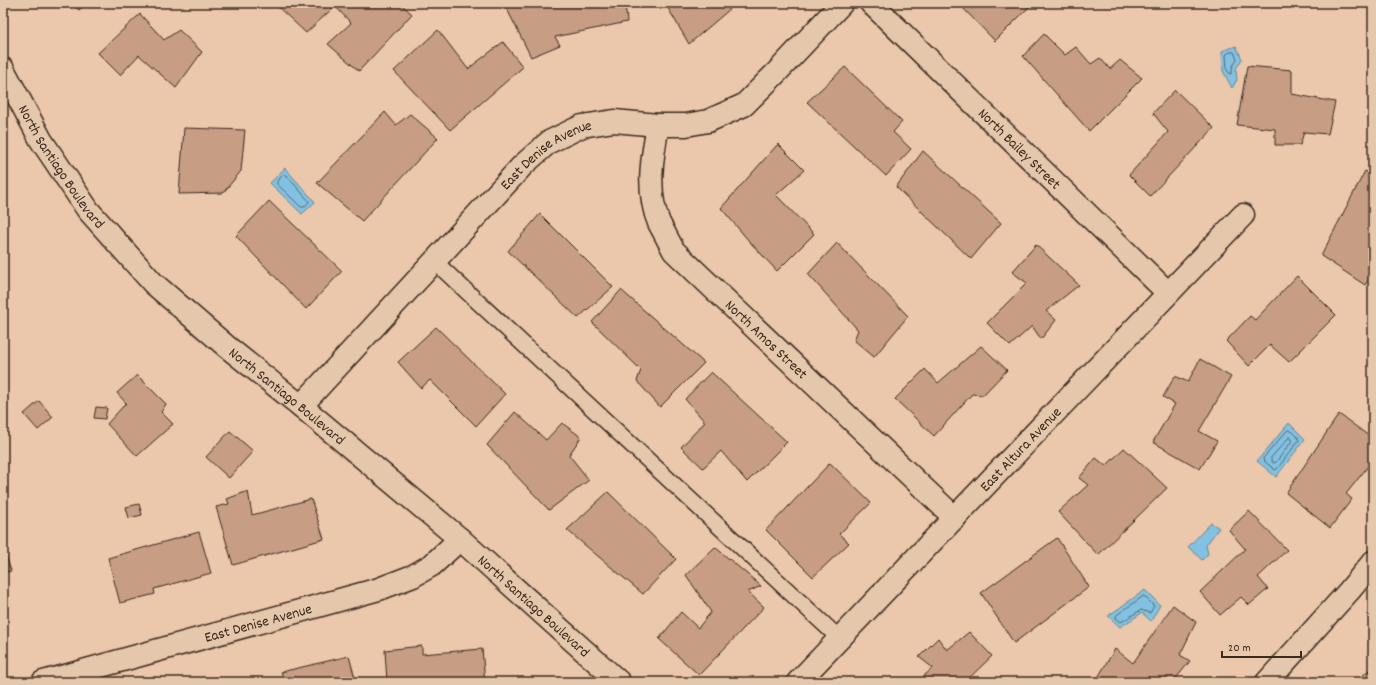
<svg xmlns="http://www.w3.org/2000/svg" width="1376" height="685" font-family="Dekko,sans-serif">
<style>
.water{fill:#82c1e2;stroke:#668594}
.lines{fill:none;stroke-linecap:round;stroke-linejoin:round}
.shore{stroke:#57666c;stroke-width:1}
.building{fill:#c79d84;stroke:#3b2a1e}
.lane-casing{stroke:#3b2a1e;stroke-width:18}
.street-casing{stroke:#3b2a1e;stroke-width:25}
.secondary-casing{stroke:#3b2a1e;stroke-width:25}
.lane{stroke:#e5c8ac;stroke-width:15}
.street{stroke:#e5c8ac;stroke-width:22}
.secondary{stroke:#e5c8ac;stroke-width:22}
.labels{text-anchor:middle;stroke-width:3;stroke-linejoin:round;paint-order:stroke}
.street-label{font-size:15px;fill:#3b2a1e;stroke:#e5c8ac}
</style>
<rect width="100%" height="100%" fill="#ebc7ab"/>
<filter id="ink" filterUnits="userSpaceOnUse"><feTurbulence type="fractalNoise" baseFrequency=".025" numOctaves="2"/><feDisplacementMap in="SourceGraphic" scale="8" xChannelSelector="R" yChannelSelector="G"/><feConvolveMatrix kernelMatrix="1 2 1 2 8 2 1 2 1" color-interpolation-filters="sRGB"/></filter>
<g filter="url(#ink)">
<g class="water">
<path d="M1236 46 1242 59 1236 69 1237 80 1232 88 1223 71 1222 51Z"/>
<path d="M285 168 315 202 302 214 270 183Z"/>
<path d="M1289 423 1305 439 1276 477 1257 461Z"/>
<path d="M1211 523 1219 528 1206 545 1208 554 1202 560 1188 547Z"/>
<path d="M1145 590 1160 605 1151 621 1142 613 1120 627 1108 616Z"/>
</g>
<g class="lines">
<g class="shore">
<path d="M1234 52 1237 59 1232 68V73L1230 74 1227 70 1226 55 1228 53Z"/>
<path d="M283 175H286L309 201 308 203 304 207H301L277 184V182Z"/>
<path d="M1288 430C1292 430 1298 436 1299 440L1277 469 1275 470 1264 461 1263 459Z"/>
<path d="M1290 437 1292 439V441L1276 462 1273 463 1271 460V458Z"/>
<path d="M1144 596 1154 606 1150 613 1141 610 1121 622 1116 618V616Z"/>
</g>
</g>
<g class="building">
<path d="M71 3H87L79 10Z"/>
<path d="M282 3H400L412 14 359 71 328 44 351 23 335 6 306 33 278 7Z"/>
<path d="M504 3H625L627 22 555 37 560 45 531 57Z"/>
<path d="M665 3H737L689 44Z"/>
<path d="M958 3H1033L995 41Z"/>
<path d="M140 14 164 40 179 30 202 52 176 88 139 55 120 75 98 53Z"/>
<path d="M438 30 468 69 503 42 523 67 450 130 394 71Z"/>
<path d="M1044 34 1065 55 1076 47 1091 64 1100 58 1110 69 1120 60 1142 78 1089 131 1023 56Z"/>
<path d="M1247 66 1292 70V94L1335 102 1328 134 1304 132 1300 145H1275V129L1237 125Z"/>
<path d="M845 67 902 122 893 132 911 149 886 176 807 102Z"/>
<path d="M1175 90 1214 128 1150 196 1129 175 1168 132 1153 113Z"/>
<path d="M385 112 396 125 410 114 438 138 362 221 317 183Z"/>
<path d="M184 128 245 130 241 171 223 193 179 194Z"/>
<path d="M778 144 804 170 776 195 814 234 777 271 749 241 721 208Z"/>
<path d="M923 151 1001 223 971 259 896 187Z"/>
<path d="M1365 171 1373 175V232L1369 239 1373 242V273L1365 285 1321 256Z"/>
<path d="M269 201 342 271 306 309 236 236Z"/>
<path d="M540 214 613 287 578 318 508 251Z"/>
<path d="M837 243 908 316 874 357 854 340 858 330 808 274Z"/>
<path d="M1036 245 1079 285 1046 311 1056 320 1041 339 1032 326 1010 346 987 323 1027 283 1012 272Z"/>
<path d="M1297 276 1336 315 1289 362 1270 345 1249 366 1226 341 1250 316 1255 320Z"/>
<path d="M621 290 704 363 660 407 637 381 641 370 592 322Z"/>
<path d="M436 327 505 394 476 426 430 380 421 388 398 362Z"/>
<path d="M981 346 1007 370 983 395 972 394 934 436 895 399 925 369 938 383Z"/>
<path d="M1200 359 1231 377 1199 431 1217 441 1200 469 1153 442 1175 404 1163 397 1175 376 1188 382Z"/>
<path d="M711 372 787 442 747 482 721 451 703 468 681 447 705 422 685 399Z"/>
<path d="M137 375 166 404 161 412 173 424 137 456 107 424 126 403 117 393Z"/>
<path d="M39 401 53 417 38 430 24 414Z"/>
<path d="M96 407 107 408 105 419 94 418Z"/>
<path d="M515 412 546 440 562 423 581 437 569 455 589 480 549 510 487 445Z"/>
<path d="M1339 414 1373 439V460L1346 494 1352 499 1330 528 1286 493Z"/>
<path d="M230 431 253 451 229 478 206 457Z"/>
<path d="M1124 448 1167 488 1098 555 1058 512 1088 485 1079 478 1096 458 1106 466Z"/>
<path d="M830 463 871 503 839 534 849 543 813 577 766 530Z"/>
<path d="M248 491 252 515 311 499 324 539 233 565 216 507 229 504 227 499Z"/>
<path d="M608 492 676 559 643 594 567 530Z"/>
<path d="M139 504 142 515 129 518 126 507Z"/>
<path d="M1249 511 1287 550 1258 577 1268 589 1249 605 1241 597 1220 615 1200 592 1245 549 1229 530Z"/>
<path d="M199 532 211 573 154 589 155 594 120 603 108 558Z"/>
<path d="M1057 538 1089 587 1014 643 981 593Z"/>
<path d="M3 546 11 571 3 573Z"/>
<path d="M715 547 761 586 748 592 764 607 699 675 659 639 681 612 698 628 711 612 686 575Z"/>
<path d="M1173 605 1196 622 1180 655 1190 661 1173 682H1165L1161 679 1160 682H1101L1097 679 1115 649 1133 663Z"/>
<path d="M969 632 992 656 965 682H917L933 668 919 657 938 638 947 650Z"/>
<path d="M422 646V654L482 649 485 682H387L385 650Z"/>
<path d="M349 656 356 682H271L284 679 281 672Z"/>
<path d="M1370 669 1373 674V682H1355Z"/>
</g>
<g class="lines">
<g class="lane-casing">
<path id="lane" d="M434 261 840 639"/>
</g>
<g class="street-casing">
<g id="street">
<path id="s1" d="M871 3 1168 293"/>
<path id="s2" d="M658 125C652 157 646 192 659 223 664 232 669 242 674 251L955 518"/>
<path id="s3" d="M301 406 523 165 549 142 582 126 614 121 658 125H686L708 121 744 105 778 71 842 3"/>
<path id="s4" d="M43 682 379 589 413 576 432 565 460 539"/>
<path id="s5" d="M798 682 1243 215"/>
</g>
</g>
<g class="secondary-casing">
<g id="secondary">
<path id="s6" d="M3 69 41 140 88 210 153 283 226 346 301 406 460 539 619 682"/>
<path d="M1267 682 1349 591 1373 562"/>
</g>
</g>
<use href="#lane" class="lane"/>
<use href="#street" class="street"/>
<use href="#secondary" class="secondary"/>
</g>
</g>
<g class="labels">
<g class="street-label">
<text dy="5" stroke="none"><textPath href="#s1" startOffset="208">North Bailey Street</textPath></text>
<text dy="5" stroke="none"><textPath href="#s3" startOffset="353">East Denise Avenue</textPath></text>
<text dy="5" stroke="none"><textPath href="#s6" startOffset="114">North Santiago Boulevard</textPath></text>
<text dy="5" stroke="none"><textPath href="#s2" startOffset="259">North Amos Street</textPath></text>
<text dy="5" stroke="none"><textPath href="#s6" startOffset="438">North Santiago Boulevard</textPath></text>
<text dy="5" stroke="none"><textPath href="#s5" startOffset="322">East Altura Avenue</textPath></text>
<text dy="5" stroke="none"><textPath href="#s6" startOffset="762">North Santiago Boulevard</textPath></text>
<text dy="5" stroke="none"><textPath href="#s4" startOffset="223">East Denise Avenue</textPath></text>
</g>
</g>
<rect width="1376" height="685" fill="none" stroke="#e5c8ac" stroke-width="16"/>
<rect x="8" y="8" width="1360" height="669" fill="none" stroke="#3b2a1e" stroke-width="1.5" filter="url(#ink)"/>
<path d="M1222 651v6h79v-6" fill="none" stroke="#3b2a1e" stroke-width="2"/>
<text x="1228" y="651" font-size="12" fill="#3b2a1e" stroke="#e5c8ac" stroke-width="3" paint-order="stroke">20 m</text>
</svg>
